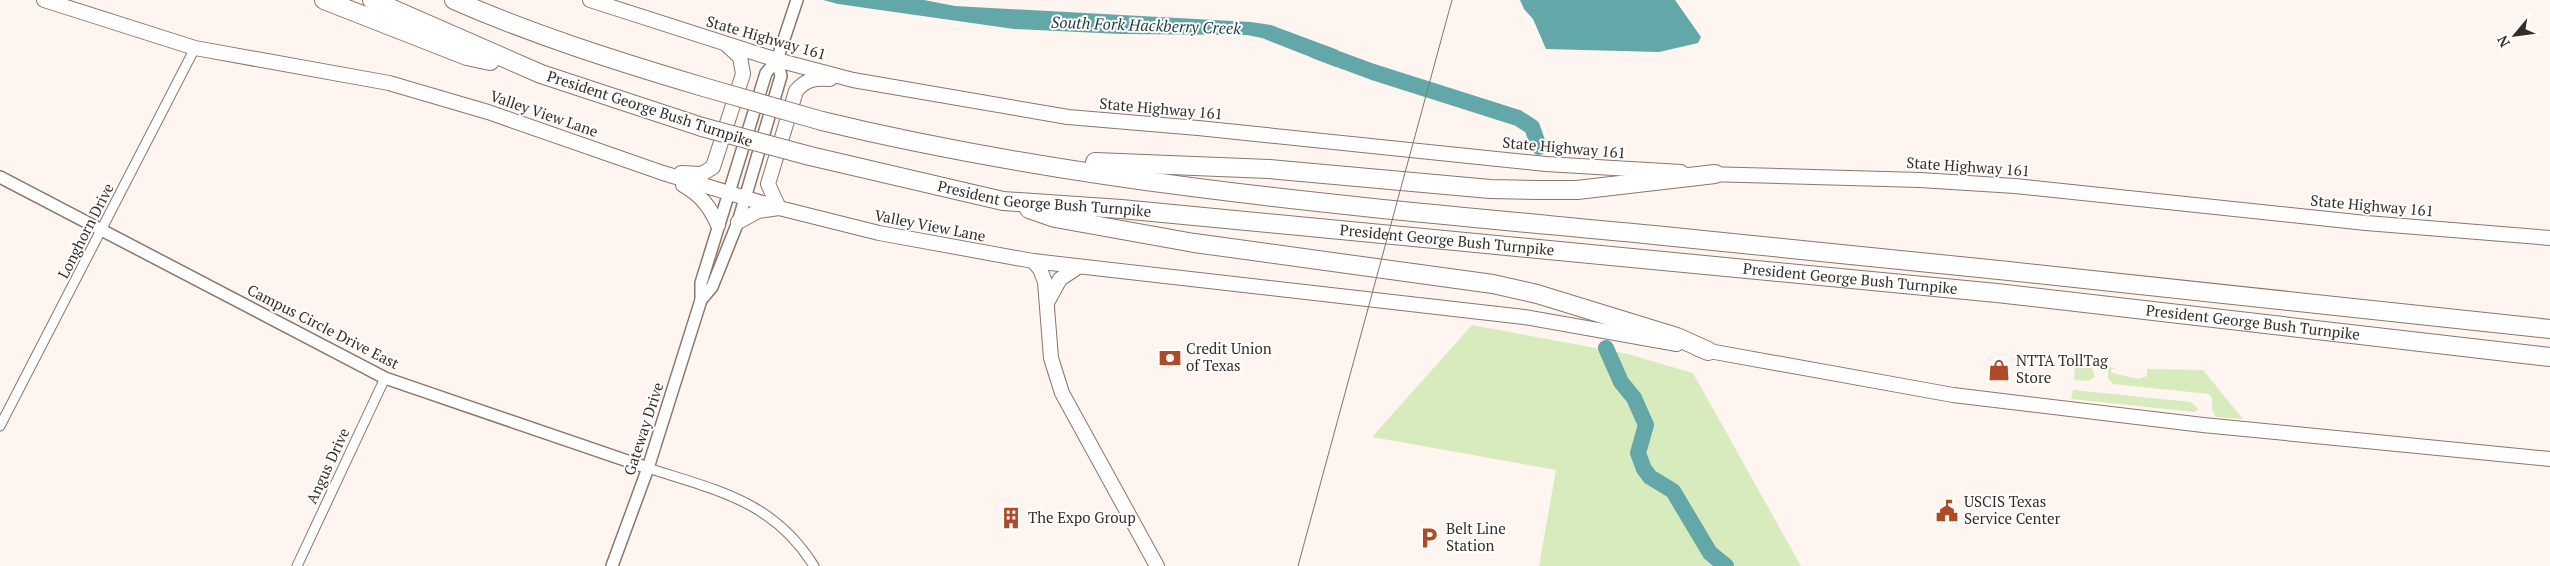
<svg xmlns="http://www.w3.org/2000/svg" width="2550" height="566" font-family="'PT Serif',serif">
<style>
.green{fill:#d8ebbd}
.water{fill:#62a8a8}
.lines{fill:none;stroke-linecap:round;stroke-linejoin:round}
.river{stroke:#62a8a8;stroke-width:16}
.minor-casing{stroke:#8b766a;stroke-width:11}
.tertiary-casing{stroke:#8b766a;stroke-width:14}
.secondary-casing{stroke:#8b766a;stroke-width:16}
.motorway-casing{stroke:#8b766a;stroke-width:20}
.minor{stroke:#fff;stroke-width:9}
.tertiary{stroke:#fff;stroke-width:11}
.secondary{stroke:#fff;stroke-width:14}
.motorway{stroke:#fff;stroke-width:18}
.tram{stroke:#7e746f;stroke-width:1}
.motorway-bridge-casing{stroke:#8b766a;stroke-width:20;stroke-linecap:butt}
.motorway-bridge{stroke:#fff;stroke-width:18}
.labels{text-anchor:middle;stroke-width:4;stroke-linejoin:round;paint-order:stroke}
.street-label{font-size:15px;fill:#362d28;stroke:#fff}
.poi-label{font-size:15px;fill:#362d28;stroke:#fff;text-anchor:start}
.water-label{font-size:16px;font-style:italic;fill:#1d3f3f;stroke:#fff}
</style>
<rect width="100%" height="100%" fill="#fff5f0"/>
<g class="green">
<path d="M1472 325 1628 354 1693 373 1801 566H1539L1556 470 1372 437Z"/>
<path d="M2075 364 2092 367 2095 377 2088 381 2074 380Z"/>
<path d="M2108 367 2117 368 2111 370 2112 373 2139 379 2147 376V369L2203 370 2243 419 2216 417 2212 410V398L2209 394 2113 384 2108 378Z"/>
<path d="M2073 390 2191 402 2198 409 2195 412 2071 399Z"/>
</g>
<g class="water">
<path d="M823 0H924L955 6 1251 22 1271 25 1338 50 1336 67 1262 38 1247 35 1120 34 1014 29 838 4Z"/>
<path d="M1520 0H1675L1701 37 1698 43 1659 52 1546 49 1533 19 1524 9Z"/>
</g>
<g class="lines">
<g class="river">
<path d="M1316 51 1373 72 1518 118 1532 127 1539 147"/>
<path d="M1606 348 1621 382 1634 398 1646 425 1638 453 1644 469 1650 477 1673 491 1710 553 1726 566"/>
</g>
<g class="minor-casing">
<g id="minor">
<path d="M0 426 195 48"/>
<path d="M648 468C715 490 773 500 814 566"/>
<path d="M297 566 385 378"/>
</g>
</g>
<g class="tertiary-casing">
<g id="tertiary">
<path d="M0 177 385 378 648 468"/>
<path d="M701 300 712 287 738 222 781 76 777 60"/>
<path d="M612 566 648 468 701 300V283L766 73 777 60 797 0"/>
</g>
</g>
<g class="secondary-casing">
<g id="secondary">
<path d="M44 0 195 48 389 83 488 112 663 173 779 208 879 233 1033 261 1524 317 1677 344"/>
<path d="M590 0 777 60 853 80 1068 117 1198 128 1546 164 1681 172"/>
<path d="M681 173 702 174 713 167 743 74 740 57 728 46"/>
<path d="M1705 174 1920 180 2015 186 2366 223 2550 238"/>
<path d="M683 185C701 195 710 207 718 225"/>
<path d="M738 222 758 211 779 208 768 184 796 91C806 79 815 78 830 79"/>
<path d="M1033 261 1040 269 1045 282 1051 358 1062 393 1157 566"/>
<path d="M1048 301 1060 279 1078 267"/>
<path d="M1698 349 1953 395 2203 425 2550 459"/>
</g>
</g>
<g class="motorway-casing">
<g id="motorway">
<path d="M324 0 467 56 490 61"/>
<path d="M372 0 541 74 702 127"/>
<path d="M454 0C534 35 616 61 700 86"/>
<path d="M822 121C1095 187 1375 208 1654 235 1953 264 2251 297 2550 329"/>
<path id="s1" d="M810 156 1003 201 1121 209 1997 293 2550 357"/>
<path d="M1095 162 1269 169 1490 189 1537 190H1577L1715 174"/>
<path d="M1029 209 1055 218 1194 243 1493 284 1537 294 1677 337 1708 351"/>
</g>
</g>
<use href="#minor" class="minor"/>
<use href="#tertiary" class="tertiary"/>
<use href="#secondary" class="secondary"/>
<use href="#motorway" class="motorway"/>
<path class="tram" d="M1298 566 1452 0"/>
<g class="motorway-bridge-casing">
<g id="motorway-bridge">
<path d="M700 86 822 121"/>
<path d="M702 127 810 156"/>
</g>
</g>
<use href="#motorway-bridge" class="motorway-bridge"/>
</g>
<defs>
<g id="bank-bare" transform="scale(1.725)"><path d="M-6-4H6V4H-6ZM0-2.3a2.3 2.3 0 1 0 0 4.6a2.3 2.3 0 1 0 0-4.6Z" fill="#b14a24" stroke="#fff" stroke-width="2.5" paint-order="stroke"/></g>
<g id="shop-bare" transform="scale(1.725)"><path d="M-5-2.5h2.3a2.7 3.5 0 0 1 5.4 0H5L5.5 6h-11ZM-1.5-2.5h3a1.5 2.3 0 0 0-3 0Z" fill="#b14a24" stroke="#fff" stroke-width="2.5" paint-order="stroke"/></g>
<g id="civic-bare" transform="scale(1.725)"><path d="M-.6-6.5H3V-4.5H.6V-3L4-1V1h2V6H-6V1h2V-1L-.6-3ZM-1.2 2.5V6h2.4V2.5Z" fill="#b14a24" stroke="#fff" stroke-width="2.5" paint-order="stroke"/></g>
<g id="building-bare" transform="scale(1.725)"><path d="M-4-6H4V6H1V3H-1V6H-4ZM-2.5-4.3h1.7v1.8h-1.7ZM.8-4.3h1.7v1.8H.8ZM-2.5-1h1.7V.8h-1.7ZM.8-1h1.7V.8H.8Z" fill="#b14a24" stroke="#fff" stroke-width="2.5" paint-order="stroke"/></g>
<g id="parking-bare" transform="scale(1.725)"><path d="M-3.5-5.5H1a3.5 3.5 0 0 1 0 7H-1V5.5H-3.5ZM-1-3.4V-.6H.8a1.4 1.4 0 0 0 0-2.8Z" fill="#b14a24" stroke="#fff" stroke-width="2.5" paint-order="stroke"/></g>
</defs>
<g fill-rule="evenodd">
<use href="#bank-bare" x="1170" y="358"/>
<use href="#shop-bare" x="1999" y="370"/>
<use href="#civic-bare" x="1947" y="511"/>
<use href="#building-bare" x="1011" y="518"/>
<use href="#parking-bare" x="1429" y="538"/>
</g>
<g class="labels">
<g class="street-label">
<text transform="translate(766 38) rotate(16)" y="5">State Highway 161</text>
<text transform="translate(650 109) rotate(18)" y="5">President George Bush Turnpike</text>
<text transform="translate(1161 109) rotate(5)" y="5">State Highway 161</text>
<text transform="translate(544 114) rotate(19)" y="5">Valley View Lane</text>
<text transform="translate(1564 148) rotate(5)" y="5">State Highway 161</text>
<text transform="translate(1968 167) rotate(4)" y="5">State Highway 161</text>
<text dy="5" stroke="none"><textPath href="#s1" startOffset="239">President George Bush Turnpike</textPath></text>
<text transform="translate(2372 206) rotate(5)" y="5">State Highway 161</text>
<text transform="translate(930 226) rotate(11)" y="5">Valley View Lane</text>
<text transform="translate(86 231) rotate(-63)" y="5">Longhorn Drive</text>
<text dy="5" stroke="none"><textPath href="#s1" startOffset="644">President George Bush Turnpike</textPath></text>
<text dy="5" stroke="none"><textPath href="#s1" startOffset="1049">President George Bush Turnpike</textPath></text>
<text dy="5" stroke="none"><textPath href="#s1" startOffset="1454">President George Bush Turnpike</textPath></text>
<text transform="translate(323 327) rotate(27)" y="5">Campus Circle Drive East</text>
<text transform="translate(644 429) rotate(-72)" y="5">Gateway Drive</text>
<text transform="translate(328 466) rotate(-65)" y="5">Angus Drive</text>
</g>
<g class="poi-label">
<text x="1186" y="354">Credit Union<tspan x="1186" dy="17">of Texas</tspan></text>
<text x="2016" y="366">NTTA TollTag<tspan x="2016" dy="17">Store</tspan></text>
<text x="1964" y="507">USCIS Texas<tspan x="1964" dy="17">Service Center</tspan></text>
<text x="1028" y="523">The Expo Group</text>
<text x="1446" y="534">Belt Line<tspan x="1446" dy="17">Station</tspan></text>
</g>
<g class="water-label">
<text transform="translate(1146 25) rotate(2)" y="6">South Fork Hackberry Creek</text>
</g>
</g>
<g transform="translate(2515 35) rotate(241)" stroke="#ffffff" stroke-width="4" paint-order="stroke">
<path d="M0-4L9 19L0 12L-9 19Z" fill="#362d28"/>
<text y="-8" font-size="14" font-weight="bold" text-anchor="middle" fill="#362d28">N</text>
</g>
</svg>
